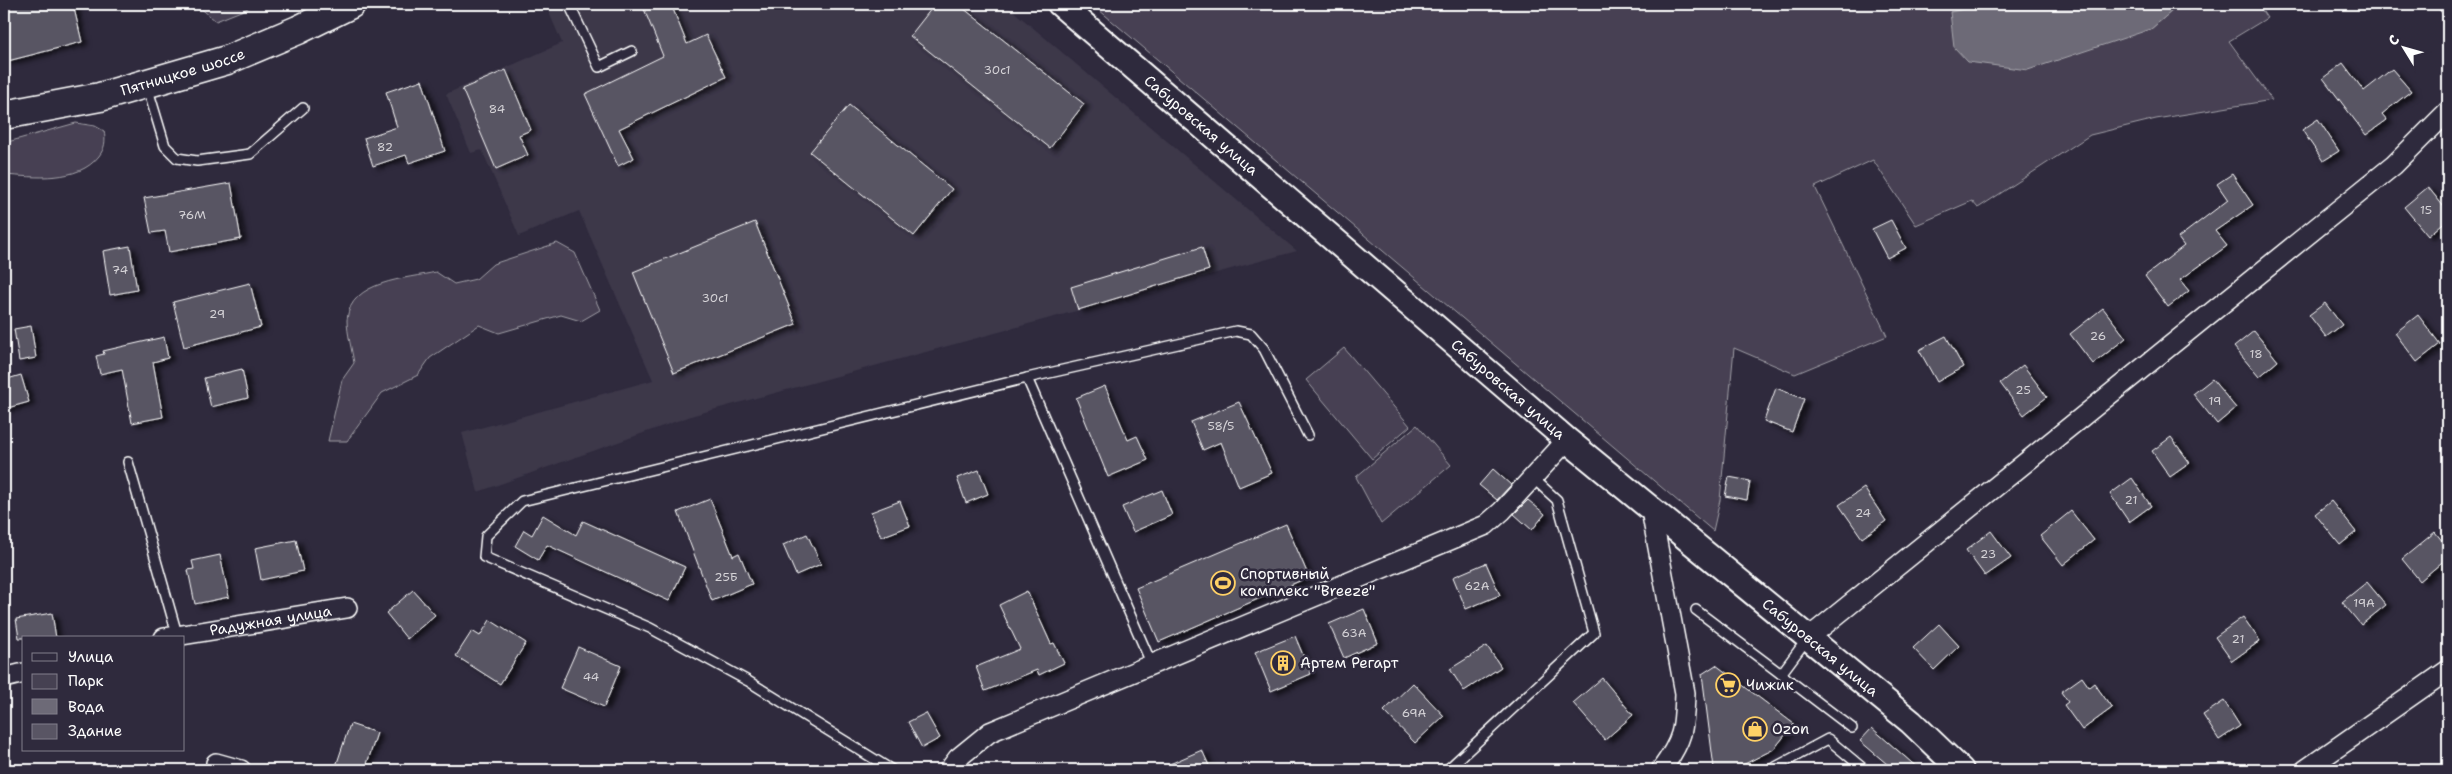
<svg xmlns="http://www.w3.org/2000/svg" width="2452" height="774" font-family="'Shantell Sans',sans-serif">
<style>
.built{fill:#3c3749}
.green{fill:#464152;stroke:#a2a0a8}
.water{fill:#6d6a77;stroke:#a7a6ad}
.building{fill:#595564;stroke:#fff;filter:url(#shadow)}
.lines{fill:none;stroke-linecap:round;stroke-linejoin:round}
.service-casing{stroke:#fff;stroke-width:12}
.minor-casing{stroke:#fff;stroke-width:22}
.tertiary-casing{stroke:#fff;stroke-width:28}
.primary-casing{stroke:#fff;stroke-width:31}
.service{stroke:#2f2a3d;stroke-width:9}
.minor{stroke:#2f2a3d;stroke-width:19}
.tertiary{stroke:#2f2a3d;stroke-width:24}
.primary{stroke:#2f2a3d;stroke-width:28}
.labels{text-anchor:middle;stroke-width:5;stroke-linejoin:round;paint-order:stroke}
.number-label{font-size:12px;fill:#d6d4d8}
.street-label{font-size:15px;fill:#fff;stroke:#2f2a3d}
.poi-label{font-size:15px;fill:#fff;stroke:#2f2a3d;text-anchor:start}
</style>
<defs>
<filter id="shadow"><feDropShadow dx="5.5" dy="3" stdDeviation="2.5" flood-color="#0009"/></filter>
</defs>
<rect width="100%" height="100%" fill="#2f2a3d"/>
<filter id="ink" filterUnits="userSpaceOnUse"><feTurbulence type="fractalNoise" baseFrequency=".02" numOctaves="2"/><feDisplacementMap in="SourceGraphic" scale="10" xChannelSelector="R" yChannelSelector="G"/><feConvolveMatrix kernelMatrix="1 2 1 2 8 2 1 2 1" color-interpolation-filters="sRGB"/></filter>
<g filter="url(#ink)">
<path class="built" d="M549 4H1005L1297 251 694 415 478 492 462 433 653 380 579 211 519 236 482 150 471 153 446 94 562 43 550 15Z"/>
<g class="green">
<path d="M199 4H254L246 9 216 21 199 7Z"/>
<path d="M1092 4H1988L1950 12 2151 29 2180 4H2262L2259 6 2267 18 2229 41 2272 100 2156 119 2090 135 1978 208 1972 201 1916 225 1873 160 1815 187 1887 336 1795 374 1734 348 1720 500 1713 531Z"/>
<path d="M76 123 95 126 104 131C106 141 105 148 99 156 78 183 34 177 4 175V143Z"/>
<path d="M557 243 575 253 600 310 581 321 561 315 499 333 479 325 430 358 418 375 382 393 347 441H328L342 380 354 363C352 350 347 333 347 320 350 280 407 279 436 272L454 284 476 279 493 264Z"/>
<path d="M1344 348 1410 426 1372 459 1306 380Z"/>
<path d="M1417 425 1451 465 1381 524 1356 477Z"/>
</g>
<path class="water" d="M1988 4H2180L2151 29 2028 70 1968 62 1954 47 1950 12Z"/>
<g class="building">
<path d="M4 4H73L82 42 4 62Z"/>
<path d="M642 4H671L687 44 706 35 726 77 619 129 634 158 618 166 585 94 663 56Z"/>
<path d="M935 4H958L1084 104 1050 148 910 36Z"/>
<path d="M2343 63 2364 91 2392 69 2411 91 2382 114 2387 120 2366 135 2323 78Z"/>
<path d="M506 70 531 130 519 135 528 155 496 169 462 89Z"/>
<path d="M422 80 445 151 409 163 406 155 373 166 364 138 397 127 386 92Z"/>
<path d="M849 105 952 189 914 236 810 152Z"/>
<path d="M2318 119 2339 151 2323 161 2302 130Z"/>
<path d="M2232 174 2253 205 2215 231 2227 246 2180 280 2189 291 2168 307 2145 276 2184 246 2178 238 2228 200 2217 184Z"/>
<path d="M231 183 241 239 169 252 165 231 151 233 144 198Z"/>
<path d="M2428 187 2448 212V219L2428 236 2404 207Z"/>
<path d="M1891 220 1906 248 1887 258 1872 229Z"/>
<path d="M755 222 796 324 674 373 633 272Z"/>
<path d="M130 246 137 290 110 295 103 251Z"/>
<path d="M1202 247 1209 270 1078 310 1071 287Z"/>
<path d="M250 283 261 327 184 347 173 302Z"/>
<path d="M2325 303 2342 325 2326 337 2309 315Z"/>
<path d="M2103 308 2126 338 2093 364 2070 334Z"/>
<path d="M2418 315 2440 344 2417 362 2395 333Z"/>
<path d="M31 326 36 358 19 361 14 329Z"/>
<path d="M2254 331 2278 361 2259 377 2234 347Z"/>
<path d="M1946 336 1963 367 1937 382 1919 350Z"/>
<path d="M164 337 168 358 153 362 163 417 132 423 122 369 100 374 96 356 104 354 103 351Z"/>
<path d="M2023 365 2047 397 2024 415 2000 383Z"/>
<path d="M242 369 248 398 211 407 204 378Z"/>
<path d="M21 375 29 402 4 409V380Z"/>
<path d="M2212 379 2236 408 2217 424 2193 394Z"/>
<path d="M1105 386 1128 440 1137 436 1148 460 1108 477 1076 398Z"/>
<path d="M1776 388 1804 399 1792 432 1764 421Z"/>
<path d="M1239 402 1272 473 1239 487 1221 442 1203 450 1191 422Z"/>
<path d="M2171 437 2190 463 2170 477 2152 451Z"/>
<path d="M1493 469 1511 485 1497 500 1479 485Z"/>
<path d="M979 470 988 494 966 503 957 478Z"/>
<path d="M1729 477 1750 481 1747 500 1725 496Z"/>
<path d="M2132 478 2151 506 2129 522 2110 494Z"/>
<path d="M1864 488 1886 521 1862 538 1839 505Z"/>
<path d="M1162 490 1172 515 1133 532 1122 507Z"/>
<path d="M710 499 733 556 739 553 752 584 712 601 678 512Z"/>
<path d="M1528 500 1545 514 1532 530 1514 514Z"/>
<path d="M900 501 910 526 881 537 871 512Z"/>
<path d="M2331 501 2356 532 2340 545 2315 514Z"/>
<path d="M2071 511 2094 540 2063 565 2040 536Z"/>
<path d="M543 515 576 535 583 521 685 567 669 601 547 545 538 560 515 546 524 530 532 535Z"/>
<path d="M1286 524 1309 577 1159 642 1136 588Z"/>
<path d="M1991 531 2011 558 1985 576 1966 550Z"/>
<path d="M2435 532 2448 548V557L2420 581 2402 559Z"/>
<path d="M807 534 821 564 796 575 783 545Z"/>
<path d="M296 540 303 571 261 580 255 548Z"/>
<path d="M220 555 229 597 195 604 188 570 194 569 192 561Z"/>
<path d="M1486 563 1500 595 1466 609 1453 577Z"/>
<path d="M2367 582 2386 605 2361 625 2342 602Z"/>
<path d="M413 590 435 615 407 639 386 613Z"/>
<path d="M1027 591 1051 644 1054 643 1064 663 1039 675 1037 670 985 691 976 667 1020 649 999 605Z"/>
<path d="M1364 609 1378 643 1344 658 1329 624Z"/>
<path d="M52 613 56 638H19L16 619Z"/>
<path d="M2243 617 2260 641 2232 661 2215 637Z"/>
<path d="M490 620 526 643 500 684 456 656 472 631 480 636Z"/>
<path d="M1939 624 1959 646 1934 670 1913 648Z"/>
<path d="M1295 636 1311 674 1271 691 1255 652Z"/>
<path d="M1487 646 1501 667 1464 691 1450 669Z"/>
<path d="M578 647 621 666 604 707 560 688Z"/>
<path d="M1716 665 1794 724 1774 749 1737 768H1714L1702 674Z"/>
<path d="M2082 677 2089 687 2094 683 2112 708 2082 730 2064 705 2068 702 2061 692Z"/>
<path d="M1602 678 1633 715 1605 740 1573 703Z"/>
<path d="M1413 683 1444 716 1415 743 1384 711Z"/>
<path d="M2224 701 2240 726 2219 740 2203 715Z"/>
<path d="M926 713 940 738 922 748 908 722Z"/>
<path d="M350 724 377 733 365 770H348L336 766Z"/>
<path d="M1872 728 1920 770H1894L1860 741Z"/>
<path d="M1202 750 1211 770H1156Z"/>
</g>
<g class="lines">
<g class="service-casing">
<g id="service">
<path d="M569 4 599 67 632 51"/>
<path d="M2442 4 2448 11"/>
<path d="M147 86 165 146 177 158 197 161 250 154 303 108"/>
<path d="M1027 378 1236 331 1251 334 1264 349 1308 435"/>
<path d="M128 462 177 634"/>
<path d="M1696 610 1781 674"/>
<path d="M1807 639 1781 674 1852 728"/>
<path d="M892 770 748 681 650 628 484 557 486 536 522 501 1027 378 1152 665"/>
<path d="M1447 770 1594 633 1557 500 1533 478"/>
<path d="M1770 770 1828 739 1865 770"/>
</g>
</g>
<g class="minor-casing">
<g id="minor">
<path d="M1651 510 1685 693C1684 730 1683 740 1661 770"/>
<path id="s1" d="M164 638 347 608"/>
<path d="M1807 639 2394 165 2448 111"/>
<path d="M4 678 24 673"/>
<path d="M216 763 241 770"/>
<path d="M949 770 958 758 990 732 1486 525 1502 511 1567 440"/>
<path d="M2305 770 2448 670"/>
</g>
</g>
<g class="tertiary-casing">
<g id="tertiary">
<path id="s2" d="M1060 4 1567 440 1911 722 1961 770"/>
</g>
</g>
<g class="primary-casing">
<g id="primary">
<path id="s3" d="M4 115 100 97 227 60 298 30 351 4"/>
</g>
</g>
<use href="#service" class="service"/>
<use href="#minor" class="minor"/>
<use href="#tertiary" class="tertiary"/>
<use href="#primary" class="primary"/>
</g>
</g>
<defs>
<g id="stadium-ring" transform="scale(1.25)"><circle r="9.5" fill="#2f2a3d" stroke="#ffd166" stroke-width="1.5"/><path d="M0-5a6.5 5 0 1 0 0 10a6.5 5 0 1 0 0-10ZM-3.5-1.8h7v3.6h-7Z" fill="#ffd166"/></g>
<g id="building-ring" transform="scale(1.25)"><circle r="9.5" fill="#2f2a3d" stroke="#ffd166" stroke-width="1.5"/><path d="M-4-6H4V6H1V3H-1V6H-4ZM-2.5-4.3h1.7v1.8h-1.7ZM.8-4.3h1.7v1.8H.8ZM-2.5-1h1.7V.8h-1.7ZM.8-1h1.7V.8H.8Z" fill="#ffd166"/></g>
<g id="supermarket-ring" transform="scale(1.25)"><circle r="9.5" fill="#2f2a3d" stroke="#ffd166" stroke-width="1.5"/><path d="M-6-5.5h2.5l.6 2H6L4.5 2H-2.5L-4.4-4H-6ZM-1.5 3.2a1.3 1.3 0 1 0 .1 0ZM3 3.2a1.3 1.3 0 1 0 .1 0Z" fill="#ffd166"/></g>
<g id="shop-ring" transform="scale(1.25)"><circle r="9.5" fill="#2f2a3d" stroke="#ffd166" stroke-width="1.5"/><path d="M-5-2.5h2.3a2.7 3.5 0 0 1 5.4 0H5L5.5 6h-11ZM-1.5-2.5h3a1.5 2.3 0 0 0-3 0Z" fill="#ffd166"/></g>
</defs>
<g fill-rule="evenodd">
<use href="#stadium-ring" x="1223" y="583"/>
<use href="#building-ring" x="1283" y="663"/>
<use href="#supermarket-ring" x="1728" y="685"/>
<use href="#shop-ring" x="1755" y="729"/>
</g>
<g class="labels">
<g class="number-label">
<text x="997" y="74">30с1</text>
<text x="497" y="113">84</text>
<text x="385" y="151">82</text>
<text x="2426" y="214">15</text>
<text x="192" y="219">76М</text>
<text x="120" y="274">74</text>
<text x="715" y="302">30с1</text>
<text x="217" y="318">29</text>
<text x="2098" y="340">26</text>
<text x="2256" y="358">18</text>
<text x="2023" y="394">25</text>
<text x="2215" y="405">19</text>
<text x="1221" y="430">58/5</text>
<text x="2131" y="504">21</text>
<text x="1863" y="517">24</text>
<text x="1988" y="558">23</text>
<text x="726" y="581">25Б</text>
<text x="1477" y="590">62А</text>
<text x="2364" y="607">19А</text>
<text x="1354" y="637">63А</text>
<text x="2238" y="643">21</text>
<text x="591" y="681">44</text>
<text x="1414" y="717">69А</text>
</g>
<g class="street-label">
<text dy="5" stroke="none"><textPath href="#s3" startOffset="184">Пятницкое шоссе</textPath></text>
<text dy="5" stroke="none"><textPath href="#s2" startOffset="186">Сабуровская улица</textPath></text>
<text dy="5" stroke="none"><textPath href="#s2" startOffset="591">Сабуровская улица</textPath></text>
<text dy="5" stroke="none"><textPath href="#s1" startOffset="108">Радужная улица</textPath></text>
<text dy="5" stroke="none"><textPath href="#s2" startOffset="996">Сабуровская улица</textPath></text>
</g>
<g class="poi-label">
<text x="1240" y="579">Спортивный<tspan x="1240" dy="17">комплекс "Breeze"</tspan></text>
<text x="1300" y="668">Артем Регарт</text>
<text x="1746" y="690">Чижик</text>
<text x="1772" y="734">Ozon</text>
</g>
</g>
<rect width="2452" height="774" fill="none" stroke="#2f2a3d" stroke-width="20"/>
<rect x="10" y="10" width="2432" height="754" fill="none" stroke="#fff" stroke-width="2" filter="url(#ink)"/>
<rect x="22" y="636" width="162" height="115" fill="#2f2a3d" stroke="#827f8b"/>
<rect x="32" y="653" width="25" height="8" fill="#2f2a3d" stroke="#827f8b"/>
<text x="68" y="662" font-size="15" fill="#ffffff">Улица</text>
<rect x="32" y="674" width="25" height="15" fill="#464152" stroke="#827f8b"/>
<text x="68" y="686" font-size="15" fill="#ffffff">Парк</text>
<rect x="32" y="699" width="25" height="15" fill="#6d6a77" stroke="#827f8b"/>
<text x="68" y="712" font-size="15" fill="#ffffff">Вода</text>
<rect x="32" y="724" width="25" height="15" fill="#595564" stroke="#827f8b"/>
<text x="68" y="736" font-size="15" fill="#ffffff">Здание</text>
<g transform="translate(2404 48) rotate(307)" stroke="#2f2a3d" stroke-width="4" paint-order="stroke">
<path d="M0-4L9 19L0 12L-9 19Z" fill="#ffffff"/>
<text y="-8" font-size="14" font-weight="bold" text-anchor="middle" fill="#ffffff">С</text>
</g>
</svg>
